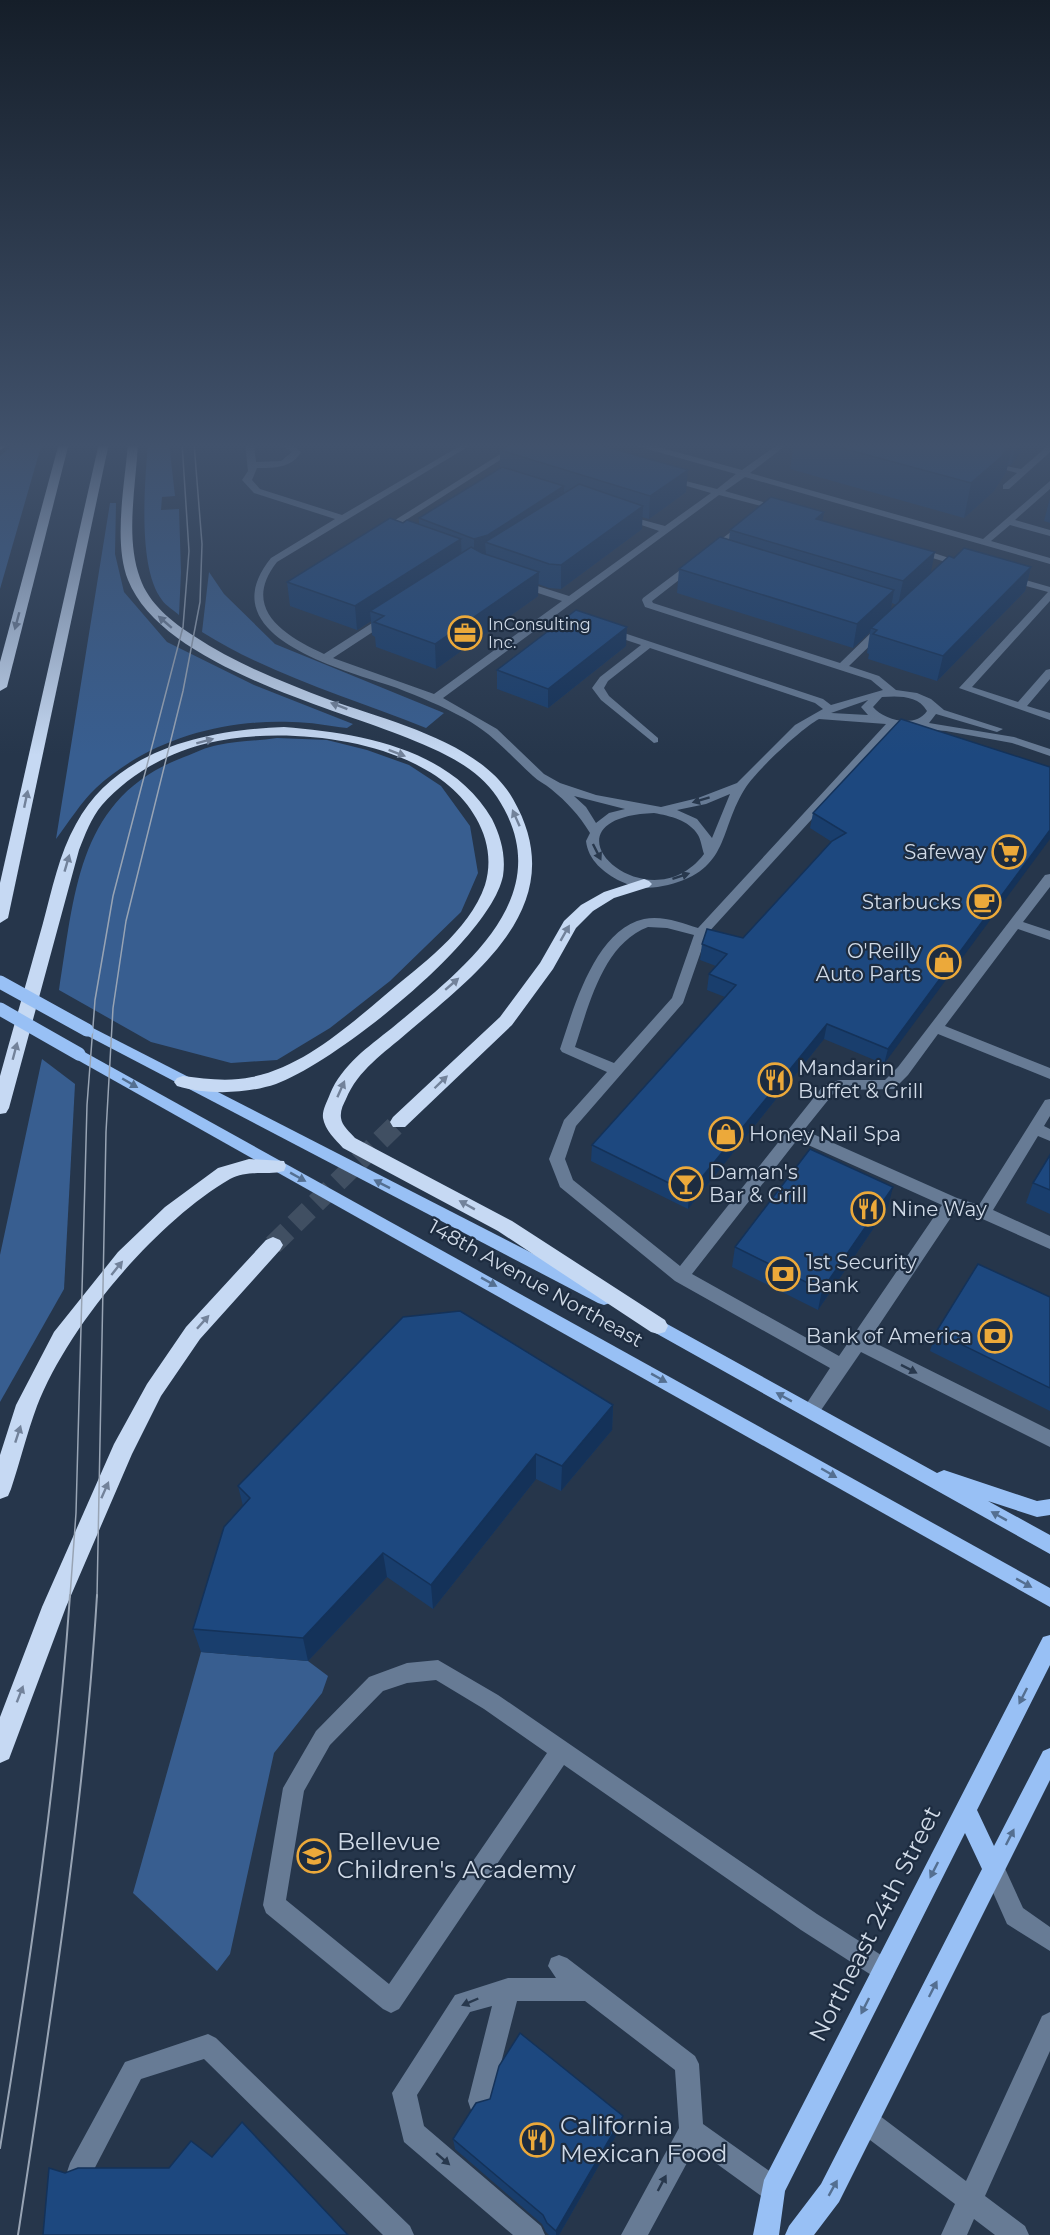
<svg xmlns="http://www.w3.org/2000/svg" width="1050" height="2235" font-family="Montserrat,sans-serif">
<style>
.green{fill:#385e90}
.lines{fill:none;stroke-linecap:round;stroke-linejoin:round}
.highway-tunnel{stroke:#404f62;stroke-width:20;stroke-dasharray:20 10;stroke-linecap:butt}
.minor{fill:#677b95;fill-rule:evenodd}
.major{fill:#98c0f5;fill-rule:evenodd}
.highway{fill:#c6d9f3;fill-rule:evenodd}
.tram-far1{stroke:#98a4b4;stroke-width:1.5}
.tram{stroke:#98a4b4;stroke-width:2}
.major-bridge{stroke:#98c0f5;stroke-width:13}
.wall{fill:#193e6d;fill-rule:evenodd}
.shaded-wall{fill:#143259}
.building{fill:#1d487f;stroke:#143259;stroke-width:1.5}
.oneway{fill:#72829a}
.oneway2{fill:#28384d}
.oneway3{fill:#546f91}
.labels{text-anchor:middle;stroke-width:4.5;stroke-linejoin:round;paint-order:stroke}
.far-poi-label{font-size:16px;fill:#d0dae7;stroke:#1d2c40;text-anchor:start}
.poi-label{font-size:20px;fill:#d0dae7;stroke:#1d2c40;text-anchor:start}
.street-label{font-size:20px;fill:#d0dae7;stroke:#1d2c40}
.near-poi-label{font-size:24px;fill:#d0dae7;stroke:#1d2c40;text-anchor:start}
.near-street-label{font-size:24px;fill:#d0dae7;stroke:#1d2c40}
</style>
<rect width="100%" height="100%" fill="#26364b"/>
<g class="green">
<path d="M16 443H42L0 589V456Z"/>
<path d="M148 443H169L175 496 162 497 161 510 179 509 181 572 179 615C174 610 166 606 162 600 137 568 145 481 148 443Z"/>
<path d="M110 503H116L115 554 124 592 167 642 254 685 353 724 347 728C329 726 310 722 292 722 222 719 148 740 96 788 81 802 69 822 56 839Z"/>
<path d="M209 572 224 594 275 644 444 713 426 728C353 699 268 674 202 632Z"/>
<path d="M277 738 327 740 367 750 409 765 441 786 470 826 478 873 461 912 390 981 330 1028 277 1060 231 1063 151 1042 59 990C75 893 77 797 184 757 195 753 206 747 218 745 237 741 257 741 277 738Z"/>
<path d="M42 1059 75 1084 64 1289 0 1402V1255Z"/>
<path d="M201 1652 308 1661 328 1676 322 1693 274 1753 230 1954 217 1971 133 1893Z"/>
</g>
<g class="lines">
<path class="highway-tunnel" d="M273 1245 399 1122"/>
<g class="minor">
<path d="M245 443C262 441 289 438 301 452 292 468 274 468 257 468L252 480 260 489 342 515 465 443H474L277 562C240 609 285 636 324 654L383 616H391V620L333 658 434 694 562 601 517 586V582H525L569 596 659 531 621 518V514L665 526 711 493 666 480V476L717 489 736 474 633 445 632 443H644L742 470 780 443H789L750 473 983 539 1050 481V489L1015 520 1050 530V536L1010 525 991 541 1050 558V564L745 477 725 491 784 508V512L719 495 443 698 497 729 544 774 560 783 596 795 661 807 698 798 737 783 795 725 823 709 815 703 650 648 608 681 604 688 609 696 658 738V742L654 743 601 700 592 688 600 677 641 645 605 633V629L609 628 823 699 831 705 883 690 871 680 645 607 642 600 643 598 744 522 749 525 747 527 652 601 653 603 840 663 879 625H887V629L849 666 879 676 896 690 917 693 931 699 944 710 1003 729 997 732 936 714 929 723 1014 737 1050 749V756L1012 743 946 731 896 727 707 934 683 1003 576 1126 565 1159 573 1180 680 1266 823 1086 839 1080H885L898 1067 1045 875 1050 874V887L1023 922 1050 931V940L1018 929 945 1026 1050 1068V1079L938 1034 908 1075 894 1089 841 1090 833 1094 804 1130 957 1198 979 1205 1045 1100 1050 1099V1116L1044 1126 1050 1129V1141L1038 1136 993 1210 1050 1236V1249L978 1217 956 1210 869 1340 1050 1430V1447L861 1352 817 1416 811 1419 805 1416 802 1411 805 1406 830 1368 675 1281 560 1187 549 1159 564 1120 607 1072 562 1052 560 1049C574 1007 595 930 644 919 662 915 682 923 698 928L886 724 819 719C802 728 757 770 746 787 718 830 731 869 668 885 651 889 636 889 620 881 604 873 588 860 586 841L590 833C579 815 567 802 551 789 545 784 538 781 533 776 509 754 493 734 464 718 442 706 420 697 397 688 345 670 207 637 271 558L335 519 254 493 242 480 248 471ZM275 445 284 447 292 452 281 461 256 462 254 446ZM882 697C898 696 918 695 927 711 916 728 885 721 873 707ZM868 700 861 707 868 715 831 713ZM730 794 712 838 697 819 677 810 706 804ZM574 796 625 809 609 813 596 823 586 807ZM654 813C670 816 689 820 698 835 701 840 702 848 704 854 647 929 530 818 654 813ZM648 927 667 928 694 935 672 998 614 1063 575 1047C589 1005 603 944 648 927ZM797 1140 942 1205 839 1356 692 1274Z"/>
<path d="M518 443H527L384 534 376 532Z"/>
<path d="M1050 444V452L1009 489H1003V485L1017 473 1006 470V466L1021 469Z"/>
<path d="M913 548H919L970 565 965 568 913 552Z"/>
<path d="M1008 575 1050 587V601L972 687 1018 702 1046 670 1050 669V679L1027 706 1050 713V720L959 688 1048 592 1004 580V576Z"/>
<path d="M438 1660 498 1695 817 1914 892 1962 895 1970 892 1978 884 1981 876 1978 801 1930 564 1765 399 2009 391 2013 383 2009 266 1913 263 1905 283 1788 316 1731 369 1677 407 1663ZM436 1680 484 1709 547 1753 389 1984 286 1900 304 1791 330 1745 383 1691 407 1683Z"/>
<path d="M994 1859 1002 1862 1023 1908 1050 1927V1951L1007 1924 983 1870 986 1862Z"/>
<path d="M559 1955 567 1958 695 2056 699 2064 703 2124 782 2180 785 2189 782 2198 773 2201 764 2198 695 2148 648 2235H621L679 2128 675 2070 585 2001H517L489 2110 480 2113 471 2110 468 2101 492 2006 470 2012 417 2095 424 2126 541 2226 545 2235H513L404 2142 392 2093 455 1995 508 1978H556L548 1966 551 1958Z"/>
<path d="M1050 2012V2051L985 2196 1025 2226 1029 2235H995L974 2219 967 2235H941L955 2204 858 2131 855 2122 858 2113 867 2110 876 2113 966 2181 1042 2016Z"/>
<path d="M208 2034 216 2038 410 2226 414 2235H383L204 2059 141 2079 88 2181 79 2184 70 2181 67 2172 70 2163 125 2062Z"/>
</g>
<g class="major">
<path d="M87 1025 610 1293 612 1298 610 1303 604 1305 598 1303 82 1033 80 1030 82 1027Z"/>
<path d="M79 1049 1050 1588V1607L74 1058 72 1054 74 1050Z"/>
<path d="M649 1314 937 1473 944 1470 1037 1501 1050 1499V1515L1037 1517 988 1501 1050 1535V1554L643 1326 641 1321 643 1316Z"/>
<path d="M1050 1635V1665L977 1810 994 1846 1043 1751 1050 1748V1780L839 2202 814 2235H785L789 2226 821 2184 982 1869 965 1833 785 2191 779 2235H753L764 2180 1043 1637Z"/>
</g>
<g class="highway">
<path d="M0 443H11L0 450Z"/>
<path d="M59 443H69L7 687 0 691V662Z"/>
<path d="M99 443H109L8 918 0 923V883Z"/>
<path d="M128 443H138C136 486 125 537 140 578 149 604 172 622 194 636 236 664 283 682 330 700 388 721 481 742 513 799 573 903 479 972 407 1033 384 1053 358 1070 346 1099 343 1105 340 1111 341 1118 342 1126 350 1132 355 1138L512 1221 665 1320 668 1326 665 1332 658 1334 651 1332 498 1231 343 1148C335 1139 325 1130 323 1118 322 1110 327 1102 330 1094 342 1065 368 1047 392 1028 460 971 563 897 497 797 476 765 435 749 400 735 323 705 161 663 128 580 113 542 125 483 128 443Z"/>
<path d="M284 727C359 733 451 748 492 819 501 837 506 856 503 876 490 940 336 1062 276 1084 246 1094 207 1095 177 1086L174 1082 177 1078 183 1076C205 1079 229 1082 252 1077 302 1067 346 1028 384 996 420 965 469 932 485 885 492 862 488 839 476 818 432 739 288 724 208 743 169 752 128 775 102 805 91 818 85 835 79 850L9 1108 6 1113 0 1114V1076C14 1025 29 974 43 923 52 890 59 854 76 824 116 749 207 730 284 727Z"/>
<path d="M644 879 649 881 652 884 649 887 614 898 593 911 576 928 553 969 512 1025 405 1127H393L390 1122 393 1117 500 1017 540 963 564 921 581 905 604 892Z"/>
<path d="M249 1159 284 1161 286 1166 284 1171C266 1176 247 1169 230 1179 156 1222 68 1326 37 1406 27 1433 20 1462 11 1489L8 1496 0 1499V1455L16 1405 54 1332 118 1252 165 1207 218 1168Z"/>
<path d="M273 1237 280 1240 283 1245 280 1250 200 1339 161 1396 132 1454 66 1607 9 1759 0 1763V1717L42 1607 114 1444 147 1384 186 1327 266 1240Z"/>
</g>
<g class="tram-far1">
<path d="M70 1597 76 1513 87 1105 95 1000 113 896 183 627 189 551 182 443"/>
<path d="M97 1597 106 1132 113 1008 126 921 183 691 200 602 202 544 194 443"/>
</g>
<g class="tram">
<path d="M0 2148C30 1964 57 1781 70 1595"/>
<path d="M18 2235C50 2022 84 1810 97 1595"/>
</g>
<g class="major-bridge">
<path d="M0 982 87 1030"/>
<path d="M0 1009 79 1054"/>
</g>
</g>
<g class="wall">
<path d="M701 443H745L731 452Z"/>
<path d="M794 443H1027L1011 465H1008L1006 472 994 491 964 518 790 469Z"/>
<path d="M500 450 686 492 649 519 642 517V529L561 589 549 588 538 584V596L436 669 376 647 375 637 372 635 371 621 357 630 290 606 287 582 403 523 419 524V518L500 468Z"/>
<path d="M1050 498V523L1044 521Z"/>
<path d="M824 512 822 521 930 573 954 558 1031 567 1025 591 937 681 868 659 869 654 867 653 870 632 853 648 677 593 679 569 729 540 730 530ZM892 603 896 605 890 610Z"/>
<path d="M626 646 548 708 497 689V670Z"/>
<path d="M1050 767 884 1064 824 1039 688 1209 591 1161 592 1145 725 997 707 990 709 974 716 966 700 960 702 944 743 938 832 842 810 828 813 813Z"/>
<path d="M1050 1155V1214L1026 1203 1033 1183Z"/>
<path d="M888 1207 818 1310 732 1267 735 1247Z"/>
<path d="M1050 1297V1411L930 1351 936 1332Z"/>
<path d="M613 1405 612 1430 561 1491 536 1479 433 1609 387 1577 308 1661 201 1652 193 1629 243 1506 238 1486Z"/>
<path d="M623 2116 621 2127 559 2235H549L546 2232 542 2224 455 2149 453 2139Z"/>
</g>
<g class="shaded-wall">
<path d="M732 443H745L731 452Z"/>
<path d="M1011 443H1013L1006 472 994 491 964 518 971 483Z"/>
<path d="M1016 443H1027L1011 465Z"/>
<path d="M688 470 686 492 649 519 650 496Z"/>
<path d="M564 486V504L485 542 486 554 474 558V539Z"/>
<path d="M643 506 642 529 561 589V565Z"/>
<path d="M824 512 820 535 816 519Z"/>
<path d="M461 539 462 563 370 611 371 621 357 630 355 606Z"/>
<path d="M935 552 930 576 898 605 903 581Z"/>
<path d="M1031 567 1025 591 937 681 943 656Z"/>
<path d="M539 572 538 596 436 669 435 644Z"/>
<path d="M894 590 890 614 871 628 870 632 853 648 857 624Z"/>
<path d="M627 627 626 646 548 708V689Z"/>
<path d="M1050 830V839L884 1064 888 1049Z"/>
<path d="M827 1024 824 1039 688 1209 689 1193Z"/>
<path d="M893 1187 888 1207 818 1310 822 1290Z"/>
<path d="M613 1405 612 1430 561 1491 562 1466Z"/>
<path d="M536 1454V1479L433 1609 431 1585Z"/>
<path d="M383 1553 387 1577 308 1661 303 1638Z"/>
<path d="M623 2116 621 2127 559 2235H556V2231Z"/>
</g>
<g class="building">
<path d="M513 443H593L688 470 650 496 500 450Z"/>
<path d="M823 443H1011L1001 457 971 483Z"/>
<path d="M502 467 564 486 488 535 474 539 419 518Z"/>
<path d="M579 484 643 506 561 565 549 564 485 542Z"/>
<path d="M771 497 824 512 816 519 935 552 903 581 730 530Z"/>
<path d="M390 518 403 523 407 520 461 539 355 606 287 582Z"/>
<path d="M720 537 894 590 857 624 679 569Z"/>
<path d="M471 547 482 553 539 572 435 644 374 622 384 616 370 611Z"/>
<path d="M964 548 1031 567 943 656 873 634 877 630 871 628 949 556 954 558Z"/>
<path d="M576 610 627 627 548 689 497 670Z"/>
<path d="M901 719 1050 767V830L888 1049 827 1024 689 1193 592 1145 736 985 709 974 727 954 702 944 707 929 743 938 832 841 846 833 813 813Z"/>
<path d="M810 1149 893 1187 822 1290 735 1247Z"/>
<path d="M1050 1155V1190L1033 1183Z"/>
<path d="M978 1264 1050 1297V1388L936 1332Z"/>
<path d="M460 1311 613 1405 562 1466 536 1454 431 1585 383 1553 303 1638 193 1629 224 1527 250 1498 238 1486 403 1317Z"/>
<path d="M520 2033 623 2116 556 2231 547 2223 543 2215 453 2139 476 2103 490 2099 499 2066Z"/>
<path d="M242 2122 348 2235H43L49 2168 65 2173 78 2168H169L191 2141 212 2157Z"/>
</g>
<defs><path id="oneway-solid" d="M-6-.8H1V-3.2L6.5 0L1 3.2V.8H-6Z" transform="scale(1.5)"/></defs>
<g class="oneway">
<use href="#oneway-solid" transform="translate(17 621) rotate(105)"/>
<use href="#oneway-solid" transform="translate(165 622) rotate(-139)"/>
<use href="#oneway-solid" transform="translate(339 706) rotate(-159)"/>
<use href="#oneway-solid" transform="translate(205 741) rotate(-15)"/>
<use href="#oneway-solid" transform="translate(397 753) rotate(21)"/>
<use href="#oneway-solid" transform="translate(26 799) rotate(-78)"/>
<use href="#oneway-solid" transform="translate(516 818) rotate(-114)"/>
<use href="#oneway-solid" transform="translate(67 863) rotate(-74)"/>
<use href="#oneway-solid" transform="translate(565 933) rotate(-60)"/>
<use href="#oneway-solid" transform="translate(452 984) rotate(-41)"/>
<use href="#oneway-solid" transform="translate(15 1051) rotate(-75)"/>
<use href="#oneway-solid" transform="translate(441 1082) rotate(-44)"/>
<use href="#oneway-solid" transform="translate(341 1089) rotate(-66)"/>
<use href="#oneway-solid" transform="translate(467 1205) rotate(-151)"/>
<use href="#oneway-solid" transform="translate(117 1268) rotate(-51)"/>
<use href="#oneway-solid" transform="translate(203 1322) rotate(-48)"/>
<use href="#oneway-solid" transform="translate(18 1434) rotate(-72)"/>
<use href="#oneway-solid" transform="translate(105 1490) rotate(-66)"/>
<use href="#oneway-solid" transform="translate(20 1694) rotate(-69)"/>
</g>
<g class="oneway2">
<use href="#oneway-solid" transform="translate(701 800) rotate(163)"/>
<use href="#oneway-solid" transform="translate(597 852) rotate(63)"/>
<use href="#oneway-solid" transform="translate(681 876) rotate(-18)"/>
<use href="#oneway-solid" transform="translate(909 1369) rotate(27)"/>
<use href="#oneway-solid" transform="translate(470 2002) rotate(157)"/>
<use href="#oneway-solid" transform="translate(443 2159) rotate(41)"/>
<use href="#oneway-solid" transform="translate(662 2183) rotate(-62)"/>
</g>
<g class="oneway3">
<use href="#oneway-solid" transform="translate(130 1083) rotate(30)"/>
<use href="#oneway-solid" transform="translate(298 1177) rotate(29)"/>
<use href="#oneway-solid" transform="translate(382 1184) rotate(-153)"/>
<use href="#oneway-solid" transform="translate(489 1282) rotate(29)"/>
<use href="#oneway-solid" transform="translate(659 1378) rotate(29)"/>
<use href="#oneway-solid" transform="translate(784 1397) rotate(-151)"/>
<use href="#oneway-solid" transform="translate(829 1473) rotate(30)"/>
<use href="#oneway-solid" transform="translate(999 1516) rotate(-151)"/>
<use href="#oneway-solid" transform="translate(1024 1583) rotate(29)"/>
<use href="#oneway-solid" transform="translate(1023 1696) rotate(117)"/>
<use href="#oneway-solid" transform="translate(1010 1837) rotate(-63)"/>
<use href="#oneway-solid" transform="translate(934 1870) rotate(117)"/>
<use href="#oneway-solid" transform="translate(933 1989) rotate(-63)"/>
<use href="#oneway-solid" transform="translate(865 2006) rotate(117)"/>
<use href="#oneway-solid" transform="translate(833 2188) rotate(-61)"/>
</g>
<linearGradient id="sky" x2="0" y2="1"><stop stop-color="#151e29"/><stop offset="0.59" stop-color="#41526c"/><stop offset="1" stop-color="#41526c" stop-opacity="0"/></linearGradient>
<rect width="1050" height="755" fill="url(#sky)"/>
<defs>
<g id="office-ring" transform="scale(1.725)"><circle r="9.5" fill="#1d2c40" stroke="#eca93a" stroke-width="1.5"/><path d="M-6-3h4V-5.5h4V-3h4V5H-6ZM-1-4.5V-3h2v-1.5ZM-6 0V1H6V0Z" fill="#eca93a"/></g>
<g id="supermarket-ring" transform="scale(1.725)"><circle r="9.5" fill="#1d2c40" stroke="#eca93a" stroke-width="1.5"/><path d="M-6-5.5h2.5l.6 2H6L4.5 2H-2.5L-4.4-4H-6ZM-1.5 3.2a1.3 1.3 0 1 0 .1 0ZM3 3.2a1.3 1.3 0 1 0 .1 0Z" fill="#eca93a"/></g>
<g id="cafe-ring" transform="scale(1.725)"><circle r="9.5" fill="#1d2c40" stroke="#eca93a" stroke-width="1.5"/><path d="M-5.5-4.5H6V0H3Q3 3.5 0 3.5H-2.5Q-5.5 3.5-5.5 0ZM3-3.2v2h1.7v-2ZM-6 4.5H4V6H-6Z" fill="#eca93a"/></g>
<g id="shop-ring" transform="scale(1.725)"><circle r="9.5" fill="#1d2c40" stroke="#eca93a" stroke-width="1.5"/><path d="M-5-2.5h2.3a2.7 3.5 0 0 1 5.4 0H5L5.5 6h-11ZM-1.5-2.5h3a1.5 2.3 0 0 0-3 0Z" fill="#eca93a"/></g>
<g id="restaurant-ring" transform="scale(1.725)"><circle r="9.5" fill="#1d2c40" stroke="#eca93a" stroke-width="1.5"/><path d="M-5-6h1v4h1v-4h1v4h1v-4h1v5L-1.5 .5V6h-2V.5L-5-1ZM5-6V6H3V1.5H1.5Q1.5-4 5-6Z" fill="#eca93a"/></g>
<g id="bar-ring" transform="scale(1.725)"><circle r="9.5" fill="#1d2c40" stroke="#eca93a" stroke-width="1.5"/><path d="M-6-5H6L.8 .8V4.5H3.5V6h-7V4.5H-.8V.8Z" fill="#eca93a"/></g>
<g id="bank-ring" transform="scale(1.725)"><circle r="9.5" fill="#1d2c40" stroke="#eca93a" stroke-width="1.5"/><path d="M-6-4H6V4H-6ZM0-2.3a2.3 2.3 0 1 0 0 4.6a2.3 2.3 0 1 0 0-4.6Z" fill="#eca93a"/></g>
<g id="school-ring" transform="scale(1.725)"><circle r="9.5" fill="#1d2c40" stroke="#eca93a" stroke-width="1.5"/><path d="M0-5L7-2L0 1L-7-2ZM-4 1L0 2.5L4 1V4Q0 6-4 4Z" fill="#eca93a"/></g>
</defs>
<g fill-rule="evenodd">
<use href="#office-ring" x="465" y="633"/>
<use href="#supermarket-ring" x="1009" y="852"/>
<use href="#cafe-ring" x="984" y="902"/>
<use href="#shop-ring" x="944" y="962"/>
<use href="#restaurant-ring" x="775" y="1080"/>
<use href="#shop-ring" x="726" y="1134"/>
<use href="#bar-ring" x="686" y="1184"/>
<use href="#restaurant-ring" x="868" y="1209"/>
<use href="#bank-ring" x="783" y="1274"/>
<use href="#bank-ring" x="995" y="1336"/>
<use href="#school-ring" x="314" y="1856"/>
<use href="#restaurant-ring" x="537" y="2140"/>
</g>
<g class="labels">
<g class="far-poi-label">
<text x="488" y="630">InConsulting<tspan x="488" dy="18">Inc.</tspan></text>
</g>
<g class="poi-label">
<text x="986" y="859" text-anchor="end">Safeway</text>
<text x="961" y="909" text-anchor="end">Starbucks</text>
<text x="921" y="958" text-anchor="end">O'Reilly<tspan x="921" dy="23">Auto Parts</tspan></text>
<text x="798" y="1075">Mandarin<tspan x="798" dy="23">Buffet &amp; Grill</tspan></text>
<text x="749" y="1141">Honey Nail Spa</text>
<text x="709" y="1179">Daman's<tspan x="709" dy="23">Bar &amp; Grill</tspan></text>
<text x="891" y="1216">Nine Way</text>
<text x="806" y="1269">1st Security<tspan x="806" dy="23">Bank</tspan></text>
<text x="972" y="1343" text-anchor="end">Bank of America</text>
</g>
<g class="street-label">
<text transform="translate(536 1283) rotate(29)" y="7">148th Avenue Northeast</text>
</g>
<g class="near-poi-label">
<text x="337" y="1850">Bellevue<tspan x="337" dy="28">Children's Academy</tspan></text>
<text x="560" y="2134">California<tspan x="560" dy="28">Mexican Food</tspan></text>
</g>
<g class="near-street-label">
<text transform="translate(875 1924) rotate(-63)" y="8">Northeast 24th Street</text>
</g>
</g>
</svg>
